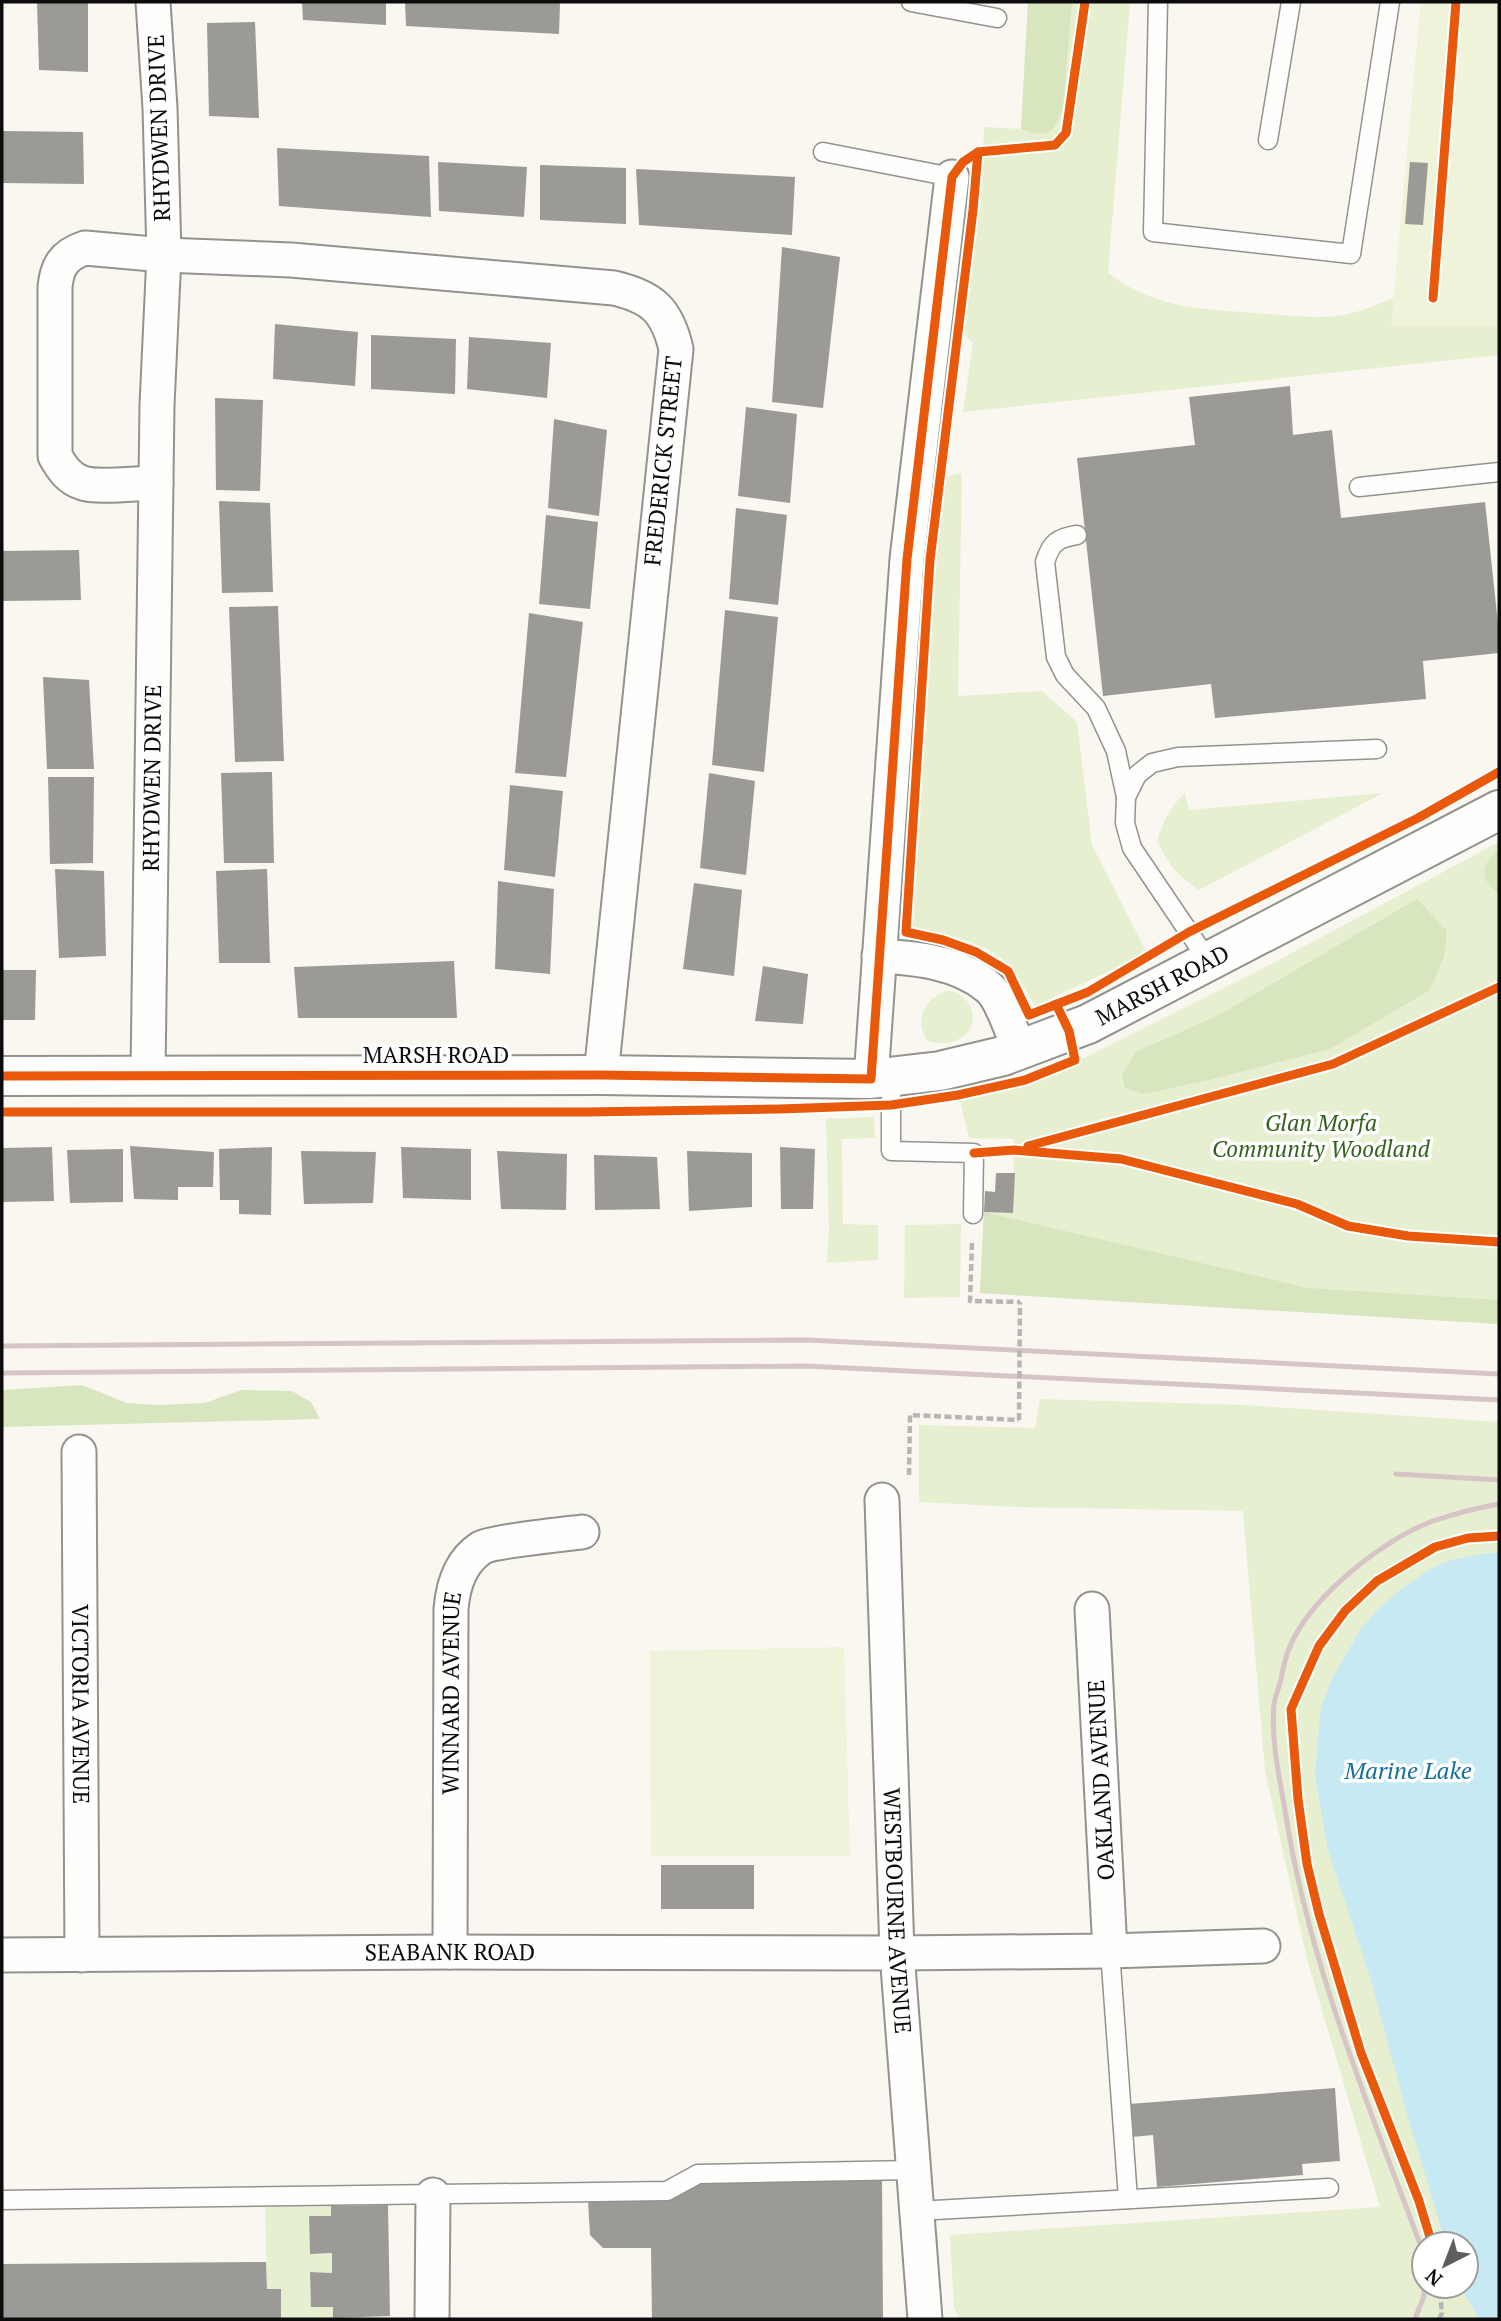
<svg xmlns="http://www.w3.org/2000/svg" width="1501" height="2321" font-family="'PT Serif',serif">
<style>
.green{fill:#e6efd0;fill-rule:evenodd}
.forest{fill:#d7e6be}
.pitch{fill:#eff3d9}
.water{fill:#c6e9f4}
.building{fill:#9c9a96}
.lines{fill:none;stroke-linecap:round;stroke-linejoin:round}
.service-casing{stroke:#93928f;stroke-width:21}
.minor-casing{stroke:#93928f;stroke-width:37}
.tertiary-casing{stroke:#93928f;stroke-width:42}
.path{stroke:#b7b6b5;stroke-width:4.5;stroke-dasharray:7 3.5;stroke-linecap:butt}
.service{stroke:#fefefd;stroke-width:18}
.minor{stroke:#fefefd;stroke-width:33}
.tertiary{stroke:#fefefd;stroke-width:38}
.tram{stroke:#d6c4c6;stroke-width:2}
.rail{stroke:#d6c4c6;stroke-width:5}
.path-bridge{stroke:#b7b6b5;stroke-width:4.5;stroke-dasharray:7 3.5;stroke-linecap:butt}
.cycleway-casing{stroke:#fff;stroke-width:13}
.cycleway{stroke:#e8590c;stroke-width:9}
.labels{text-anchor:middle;stroke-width:7;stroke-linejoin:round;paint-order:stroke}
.street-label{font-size:23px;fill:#0c0c0c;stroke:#fff}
.park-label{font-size:23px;font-style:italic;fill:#33621d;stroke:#fff}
.water-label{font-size:24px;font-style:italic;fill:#17709b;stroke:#fff}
</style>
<rect width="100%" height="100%" fill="#faf7f0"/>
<g class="green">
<path d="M1028 2H1130L1108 273C1158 311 1208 309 1267 314 1290 315 1315 319 1337 316 1357 313 1376 306 1394 297L1421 2H1499V355L963 412 973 343 956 327 978 174 983 164 984 127 1021 129Z"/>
<path d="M962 473 958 696 1042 691 1077 722 1092 845 1147 953 1035 1006C1028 995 1022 982 1015 972 989 939 941 935 903 926L915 664 934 479Z"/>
<path d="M1185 793 1189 810 1383 793 1199 890C1178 876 1168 864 1157 841 1163 821 1170 807 1185 793Z"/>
<path d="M1499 842V1324L980 1293 984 1212 1013 1213 1014 1139 969 1138 960 1101 1030 1085 1264 968Z"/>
<path d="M949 990C992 1004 972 1054 928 1041 912 1021 926 996 949 990Z"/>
<path d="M874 1117 875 1138 842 1139 843 1224 878 1225V1260L827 1263 829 1229 826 1119Z"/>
<path d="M961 1224 960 1297 904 1298 905 1225Z"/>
<path d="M1040 1399 1245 1405 1499 1422V2319H960L954 2308 950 2235 1380 2207 1307 1959 1265 1771 1243 1511 1016 1507 919 1502V1425L1035 1428ZM1424 2244H1466V2286H1424Z"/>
<path d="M331 2206V2216L309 2217 310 2254 332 2253V2273L310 2272 311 2307H333V2318H281V2290L267 2289 265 2207Z"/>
</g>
<g class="forest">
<path d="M1028 2H1072L1063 107C1053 134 1049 139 1021 129Z"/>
<path d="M1499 849V894C1479 879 1480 865 1499 849Z"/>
<path d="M1417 899 1447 931 1444 957 1430 990 1330 1049 1209 1080 1143 1094 1125 1088 1122 1075 1136 1052 1219 1015Z"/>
<path d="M984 1212 1308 1288 1499 1300V1324L980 1293Z"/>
<path d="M82 1385 127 1403 157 1405 205 1403 241 1390 292 1391 311 1402 320 1419 2 1427V1390Z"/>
</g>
<g class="pitch">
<path d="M1421 2H1499V326H1391Z"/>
<path d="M844 1647 850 1856H651L650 1651Z"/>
</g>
<path class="water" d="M1499 1552V2319H1479L1460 2286H1466V2244H1446L1407 2114 1370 1977 1328 1850 1315 1775 1321 1707 1333 1677 1361 1629 1381 1606 1405 1586 1429 1570 1448 1561 1475 1555Z"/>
<g class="building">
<path d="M37 2H88V72L39 70Z"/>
<path d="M302 2H386V25L303 20Z"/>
<path d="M405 2H560L559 34 406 26Z"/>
<path d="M255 22 259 118 209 116 207 23Z"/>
<path d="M2 131 83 132 84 184 2 183Z"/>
<path d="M277 148 429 156 431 217 279 206Z"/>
<path d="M438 162 527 167 524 217 439 211Z"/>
<path d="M1410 162 1428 163 1423 225 1405 224Z"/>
<path d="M540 165 626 168V224L540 220Z"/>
<path d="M636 169 795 177 792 235 639 225Z"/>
<path d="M782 247 840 257 823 408 772 402Z"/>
<path d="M275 324 358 332 355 386 273 379Z"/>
<path d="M371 335 456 339 455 394 371 389Z"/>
<path d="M469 337 551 343 547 398 467 389Z"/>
<path d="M1290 386 1293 435 1332 430 1341 518 1485 502 1499 633V653L1423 661 1426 699 1215 718 1211 684 1103 696 1077 458 1195 445 1189 397Z"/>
<path d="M215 398 263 400 260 491 216 490Z"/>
<path d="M746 407 797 414 790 503 738 496Z"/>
<path d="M554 419 607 430 599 516 548 508Z"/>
<path d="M219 501 270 503 273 592 222 593Z"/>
<path d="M736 508 787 515 778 605 729 599Z"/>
<path d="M546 515 598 522 590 609 539 604Z"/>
<path d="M79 550 81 600 2 601V551Z"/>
<path d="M278 606 284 761 235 762 229 607Z"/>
<path d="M725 610 778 617 764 772 712 765Z"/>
<path d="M529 613 583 622 566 777 515 773Z"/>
<path d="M43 677 89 680 94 769H47Z"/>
<path d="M272 772 274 863H224L221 773Z"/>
<path d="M709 773 755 781 746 875 700 868Z"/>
<path d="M48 777H94L93 863 50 864Z"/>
<path d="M510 785 563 791 555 877 504 870Z"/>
<path d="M55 869 104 871 106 956 59 958Z"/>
<path d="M267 869 270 963H219L216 871Z"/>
<path d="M498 881 554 889 550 974 495 969Z"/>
<path d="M694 883 742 890 734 976 683 969Z"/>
<path d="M454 961 457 1018H298L294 967Z"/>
<path d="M763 966 808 974 803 1024 755 1021Z"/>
<path d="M2 970H36L35 1020H2Z"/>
<path d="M130 1146 214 1152 213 1187H178V1200L134 1199Z"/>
<path d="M52 1147 54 1201 2 1202V1148Z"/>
<path d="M272 1147 271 1215 239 1214V1200H220L219 1149Z"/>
<path d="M401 1147 471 1149V1200L403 1198Z"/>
<path d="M780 1147 815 1149 813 1209H781Z"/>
<path d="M123 1149V1202L70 1203 67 1150Z"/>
<path d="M301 1151 376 1152 373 1203 304 1204Z"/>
<path d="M497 1151 567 1154 566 1210 501 1209Z"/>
<path d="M687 1151 752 1153V1207L689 1211Z"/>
<path d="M594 1155 657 1157 660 1209 595 1210Z"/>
<path d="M996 1173H1015L1013 1213 984 1212 985 1191 995 1192Z"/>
<rect x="661" y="1865" width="93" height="44"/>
<path d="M1335 2088 1340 2161 1302 2164 1303 2175 1157 2187 1153 2135 1132 2137 1129 2104Z"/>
<path d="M882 2178 883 2319H652L651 2248H603L590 2235 588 2201 669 2199 704 2181Z"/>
<path d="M388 2205 390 2316 333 2318V2307H311L310 2272 332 2273V2253L310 2254 309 2216H331V2206Z"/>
<path d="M266 2262 267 2289H281V2318L2 2319V2264Z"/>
</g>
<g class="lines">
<g class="service-casing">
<g id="service">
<path d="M911 2 997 18"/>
<path d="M1158 2 1153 232 1351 254 1390 2"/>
<path d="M1268 140 1291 2"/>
<path d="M823 152 952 177"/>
<path d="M1359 487 1499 472"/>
<path d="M1077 535C1057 538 1051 543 1045 562L1056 657 1065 675 1096 708 1116 751 1126 797"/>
<path d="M1209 962 1132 848 1125 823 1126 797 1137 775 1152 763 1178 757 1377 749"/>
<path d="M891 1077V1151L974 1153 973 1214"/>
<path d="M1110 1951 1128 2199"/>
<path d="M2 2200 667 2191 698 2174 914 2170"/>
<path d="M917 2211 1329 2188"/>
</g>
</g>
<g class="minor-casing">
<g id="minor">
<path d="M156 483C139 483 97 488 83 483 69 479 62 468 55 456V287C57 266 64 255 85 248L164 255 291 260 614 288C652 297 667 310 676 349L601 1075"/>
<path d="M879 956C916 958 958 962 988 987 1001 997 1013 1034 1019 1050"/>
<path id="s1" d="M148 1074 157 405 164 255 160 108 153 2"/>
<path d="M871 1079 907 559 952 177"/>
<path id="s2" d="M79 1452 82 1955"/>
<path id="s3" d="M882 1500 897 1953 925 2319"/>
<path d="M1110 1951 1263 1946"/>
<path id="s4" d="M450 1952 451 1609C453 1585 460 1562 481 1548 490 1542 566 1534 582 1532"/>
<path id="s5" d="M2 1955 450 1952 897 1953 1110 1951 1092 1609"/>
<path d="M432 2319 433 2195"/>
</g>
</g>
<g class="tertiary-casing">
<g id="tertiary">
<path id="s6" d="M2 1076 601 1075 871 1079 940 1071 1003 1056 1088 1024 1499 810"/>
</g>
</g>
<g class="path">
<path d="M972 1243 970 1301 1020 1302"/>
<path d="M909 1475 910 1415 1019 1420"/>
<path d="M1432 2244 1419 2201 1361 2053 1319 1914 1307 1864 1298 1799 1291 1709 1319 1646 1345 1611 1377 1581 1435 1547 1468 1538 1499 1536"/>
<path d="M1439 2319 1442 2313 1439 2286"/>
</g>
<use href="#service" class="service"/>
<use href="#minor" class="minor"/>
<use href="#tertiary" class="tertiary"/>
<g class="tram">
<path d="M1424 2265 1420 2244C1367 2101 1308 1961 1285 1810 1279 1776 1271 1740 1274 1705 1275 1696 1279 1688 1281 1679 1283 1669 1285 1658 1289 1649 1308 1599 1383 1539 1433 1521 1454 1514 1477 1508 1499 1504"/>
<path d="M1415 2319 1424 2296V2286"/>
</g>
<g class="rail">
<path d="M2 1346 807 1340 1499 1374"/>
<path d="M2 1373 806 1366 1499 1400"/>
<path d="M1396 1474 1499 1480"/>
<path d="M1424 2265 1420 2244C1367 2101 1308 1961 1285 1810 1279 1776 1271 1740 1274 1705 1275 1696 1279 1688 1281 1679 1283 1669 1285 1658 1289 1649 1308 1599 1383 1539 1433 1521 1454 1514 1477 1508 1499 1504"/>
<path d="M1415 2319 1424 2296V2286"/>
</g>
<path class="path-bridge" d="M1019 1420 1020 1302"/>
<g class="cycleway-casing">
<g id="cycleway">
<path d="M978 152 973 210 930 560 906 932 943 940 976 952 1008 971 1029 1015 1088 992 1189 932 1418 818 1499 772"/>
<path d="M1433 298 1456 2"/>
<path d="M2 1076 601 1075 871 1079 907 559 952 177 963 162 978 152 1055 145 1066 133 1085 2"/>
<path d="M2 1112H587L780 1109 891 1105 958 1095 1025 1080 1075 1060 1069 1031 1056 1004"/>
<path d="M1028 1146 1333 1064 1499 987"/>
<path d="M974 1153 1014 1150 1121 1159 1297 1204 1348 1226 1408 1236 1499 1242"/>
<path d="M1432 2244 1419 2201 1361 2053 1319 1914 1307 1864 1298 1799 1291 1709 1319 1646 1345 1611 1377 1581 1435 1547 1468 1538 1499 1536"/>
</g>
</g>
<use href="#cycleway" class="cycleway"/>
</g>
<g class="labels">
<g class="street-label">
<text transform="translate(159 128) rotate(-92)" y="8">RHYDWEN DRIVE</text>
<text transform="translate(663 461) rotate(-84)" y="8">FREDERICK STREET</text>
<text dy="8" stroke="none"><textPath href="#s1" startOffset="296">RHYDWEN DRIVE</textPath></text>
<text dy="8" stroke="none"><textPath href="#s6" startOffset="1178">MARSH ROAD</textPath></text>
<text x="436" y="1063">MARSH ROAD</text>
<text dy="8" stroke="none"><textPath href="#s4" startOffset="259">WINNARD AVENUE</textPath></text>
<text dy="8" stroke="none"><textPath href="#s2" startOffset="252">VICTORIA AVENUE</textPath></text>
<text transform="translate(1101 1780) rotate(-93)" y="8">OAKLAND AVENUE</text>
<text dy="8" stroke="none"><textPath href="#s3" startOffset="411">WESTBOURNE AVENUE</textPath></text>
<text dy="8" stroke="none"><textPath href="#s5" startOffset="448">SEABANK ROAD</textPath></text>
</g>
<g class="park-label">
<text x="1321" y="1131">Glan Morfa<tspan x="1321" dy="26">Community Woodland</tspan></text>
</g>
<g class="water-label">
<text x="1408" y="1779">Marine Lake</text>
</g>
</g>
<rect width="1501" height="2321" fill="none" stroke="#0c0c0c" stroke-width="7"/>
<g transform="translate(1445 2265) rotate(222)"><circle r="33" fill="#ffffff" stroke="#9e9e9e" stroke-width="2"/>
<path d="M0-5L12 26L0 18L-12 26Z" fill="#5f5e5c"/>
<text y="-10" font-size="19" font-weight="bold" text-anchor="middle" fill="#0c0c0c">N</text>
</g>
</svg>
